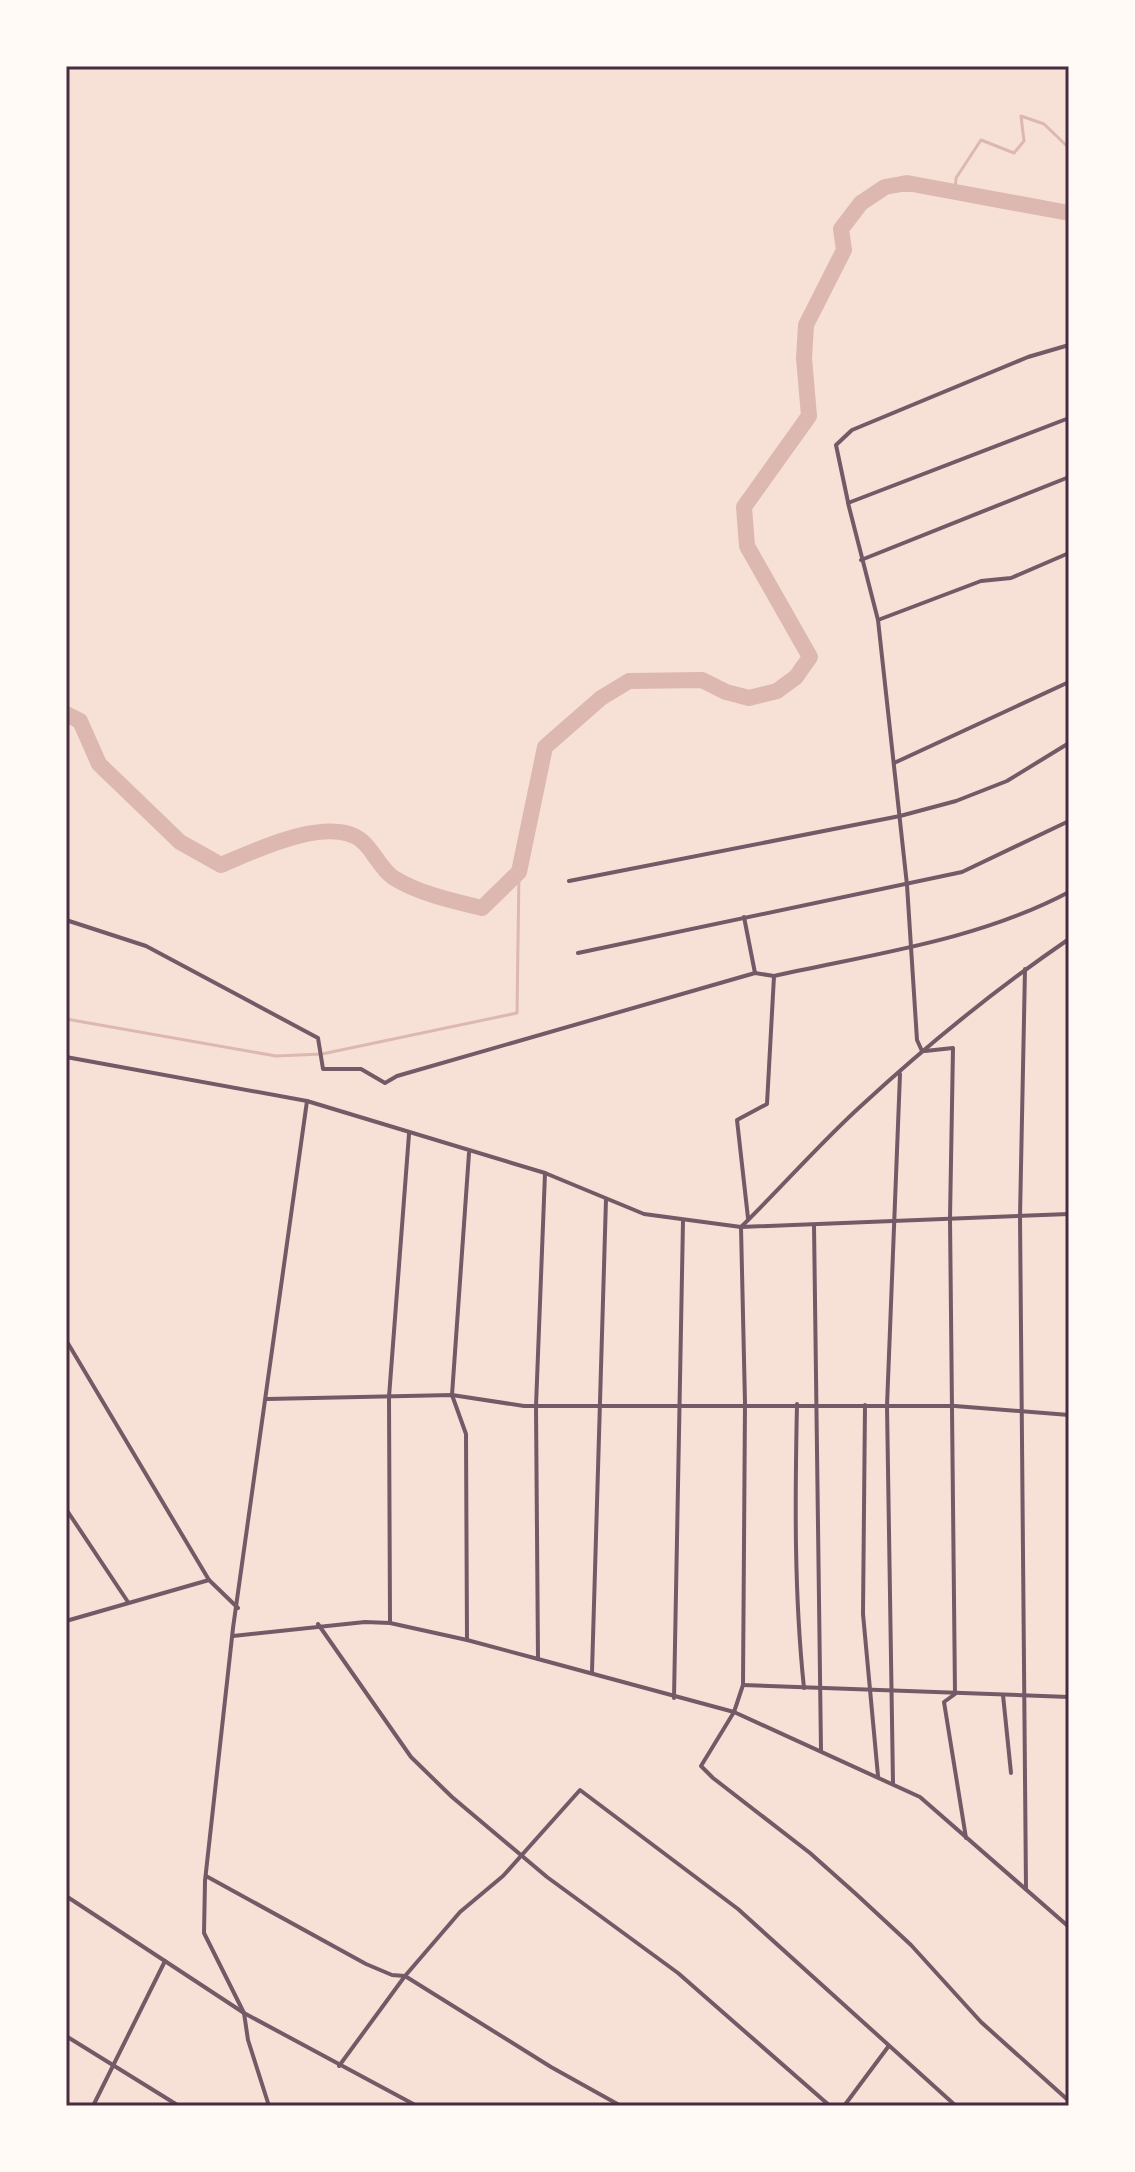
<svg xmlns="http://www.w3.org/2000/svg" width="1135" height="2172" font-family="Rubik,sans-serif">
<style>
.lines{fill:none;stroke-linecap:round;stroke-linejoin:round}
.stream{stroke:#dcb8b0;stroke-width:3}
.river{stroke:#dcb8b0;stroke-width:16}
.minor{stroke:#755966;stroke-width:4}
.neatline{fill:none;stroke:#4a2c40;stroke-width:3}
</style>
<rect width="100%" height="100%" fill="#f7e1d7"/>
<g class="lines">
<g class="stream">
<path d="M955 191 956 178 981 140 1014 153 1024 141 1021 116 1044 124 1069 148"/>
<path d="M66 1019 276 1056 322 1054 517 1013 519 872"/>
</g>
<path class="river" d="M66 714 80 721 99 764 180 842 221 865C254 851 330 814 362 841 374 851 381 870 394 878 420 894 453 901 482 908L519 872 545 747 601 698 629 681 702 680 726 692 749 698 777 691 796 677 810 657 747 546 744 507 809 416 804 358 806 325 844 250 841 229 861 203 885 187 907 183 1069 213"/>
<g class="minor">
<path d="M848 502 836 445 852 430 1028 357 1069 345"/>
<path d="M861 560 1069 477"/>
<path d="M878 620 981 581 1011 578 1069 553"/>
<path d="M894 763 1069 682"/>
<path d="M569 881 900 816 956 801 1007 781 1069 743"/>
<path d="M744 917 755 973"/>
<path d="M66 920 146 946 318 1038 323 1069H361L385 1083 397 1076 755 973 774 976C873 954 979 940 1069 892"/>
<path d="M578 953 962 872 1069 821"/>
<path d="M1025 969 1020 1217 1026 1889"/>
<path d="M922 1051 917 1040 907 885 878 620 848 503 1069 418"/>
<path d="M925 1051 953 1048 950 1218 955 1694 944 1702 966 1838"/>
<path d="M66 1057 307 1101 545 1173 644 1214 741 1227C782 1187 820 1143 862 1105 927 1045 996 989 1069 939"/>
<path d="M469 1153 452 1395 466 1434 467 1640 538 1659"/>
<path d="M545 1173 536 1406 538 1659 734 1712 743 1685 745 1403 741 1227 1069 1214"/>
<path d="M748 1218 737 1120 767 1104 774 976"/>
<path d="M814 1225 821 1750"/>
<path d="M66 1340 209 1580 238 1608"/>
<path d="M267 1399 452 1395 524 1406H955L1069 1415"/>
<path d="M797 1404C795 1499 794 1593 804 1688"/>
<path d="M865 1405 863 1614 878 1776"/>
<path d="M66 1509 128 1602"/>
<path d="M66 1621 209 1580"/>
<path d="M390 1623 389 1397 409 1134"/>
<path d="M318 1624 411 1757 452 1797 547 1877 678 1973 830 2106"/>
<path d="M233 1636 365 1622 390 1623 467 1640"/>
<path d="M592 1672 606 1199"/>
<path d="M743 1685 1069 1697"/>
<path d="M1003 1695 1011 1773"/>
<path d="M674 1698 683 1221"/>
<path d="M893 1783 887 1406 900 1074"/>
<path d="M206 1876 366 1964 392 1975 405 1976 551 2067 621 2106"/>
<path d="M66 1896 244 2013 417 2106"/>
<path d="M1069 1927 920 1797 734 1712 701 1766 713 1778 810 1853 856 1894 911 1945 981 2022 1069 2101"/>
<path d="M66 2036 179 2106"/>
<path d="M339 2066 405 1976 460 1912 503 1876 580 1790 738 1909 956 2106"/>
<path d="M93 2106 165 1961"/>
<path d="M269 2106 248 2040 244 2013 204 1933 205 1881 233 1628 307 1101"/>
<path d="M844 2106 888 2047"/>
</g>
</g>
<rect width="1135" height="2172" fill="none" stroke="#fffaf5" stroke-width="136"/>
<rect x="68" y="68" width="999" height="2036" class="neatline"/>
</svg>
